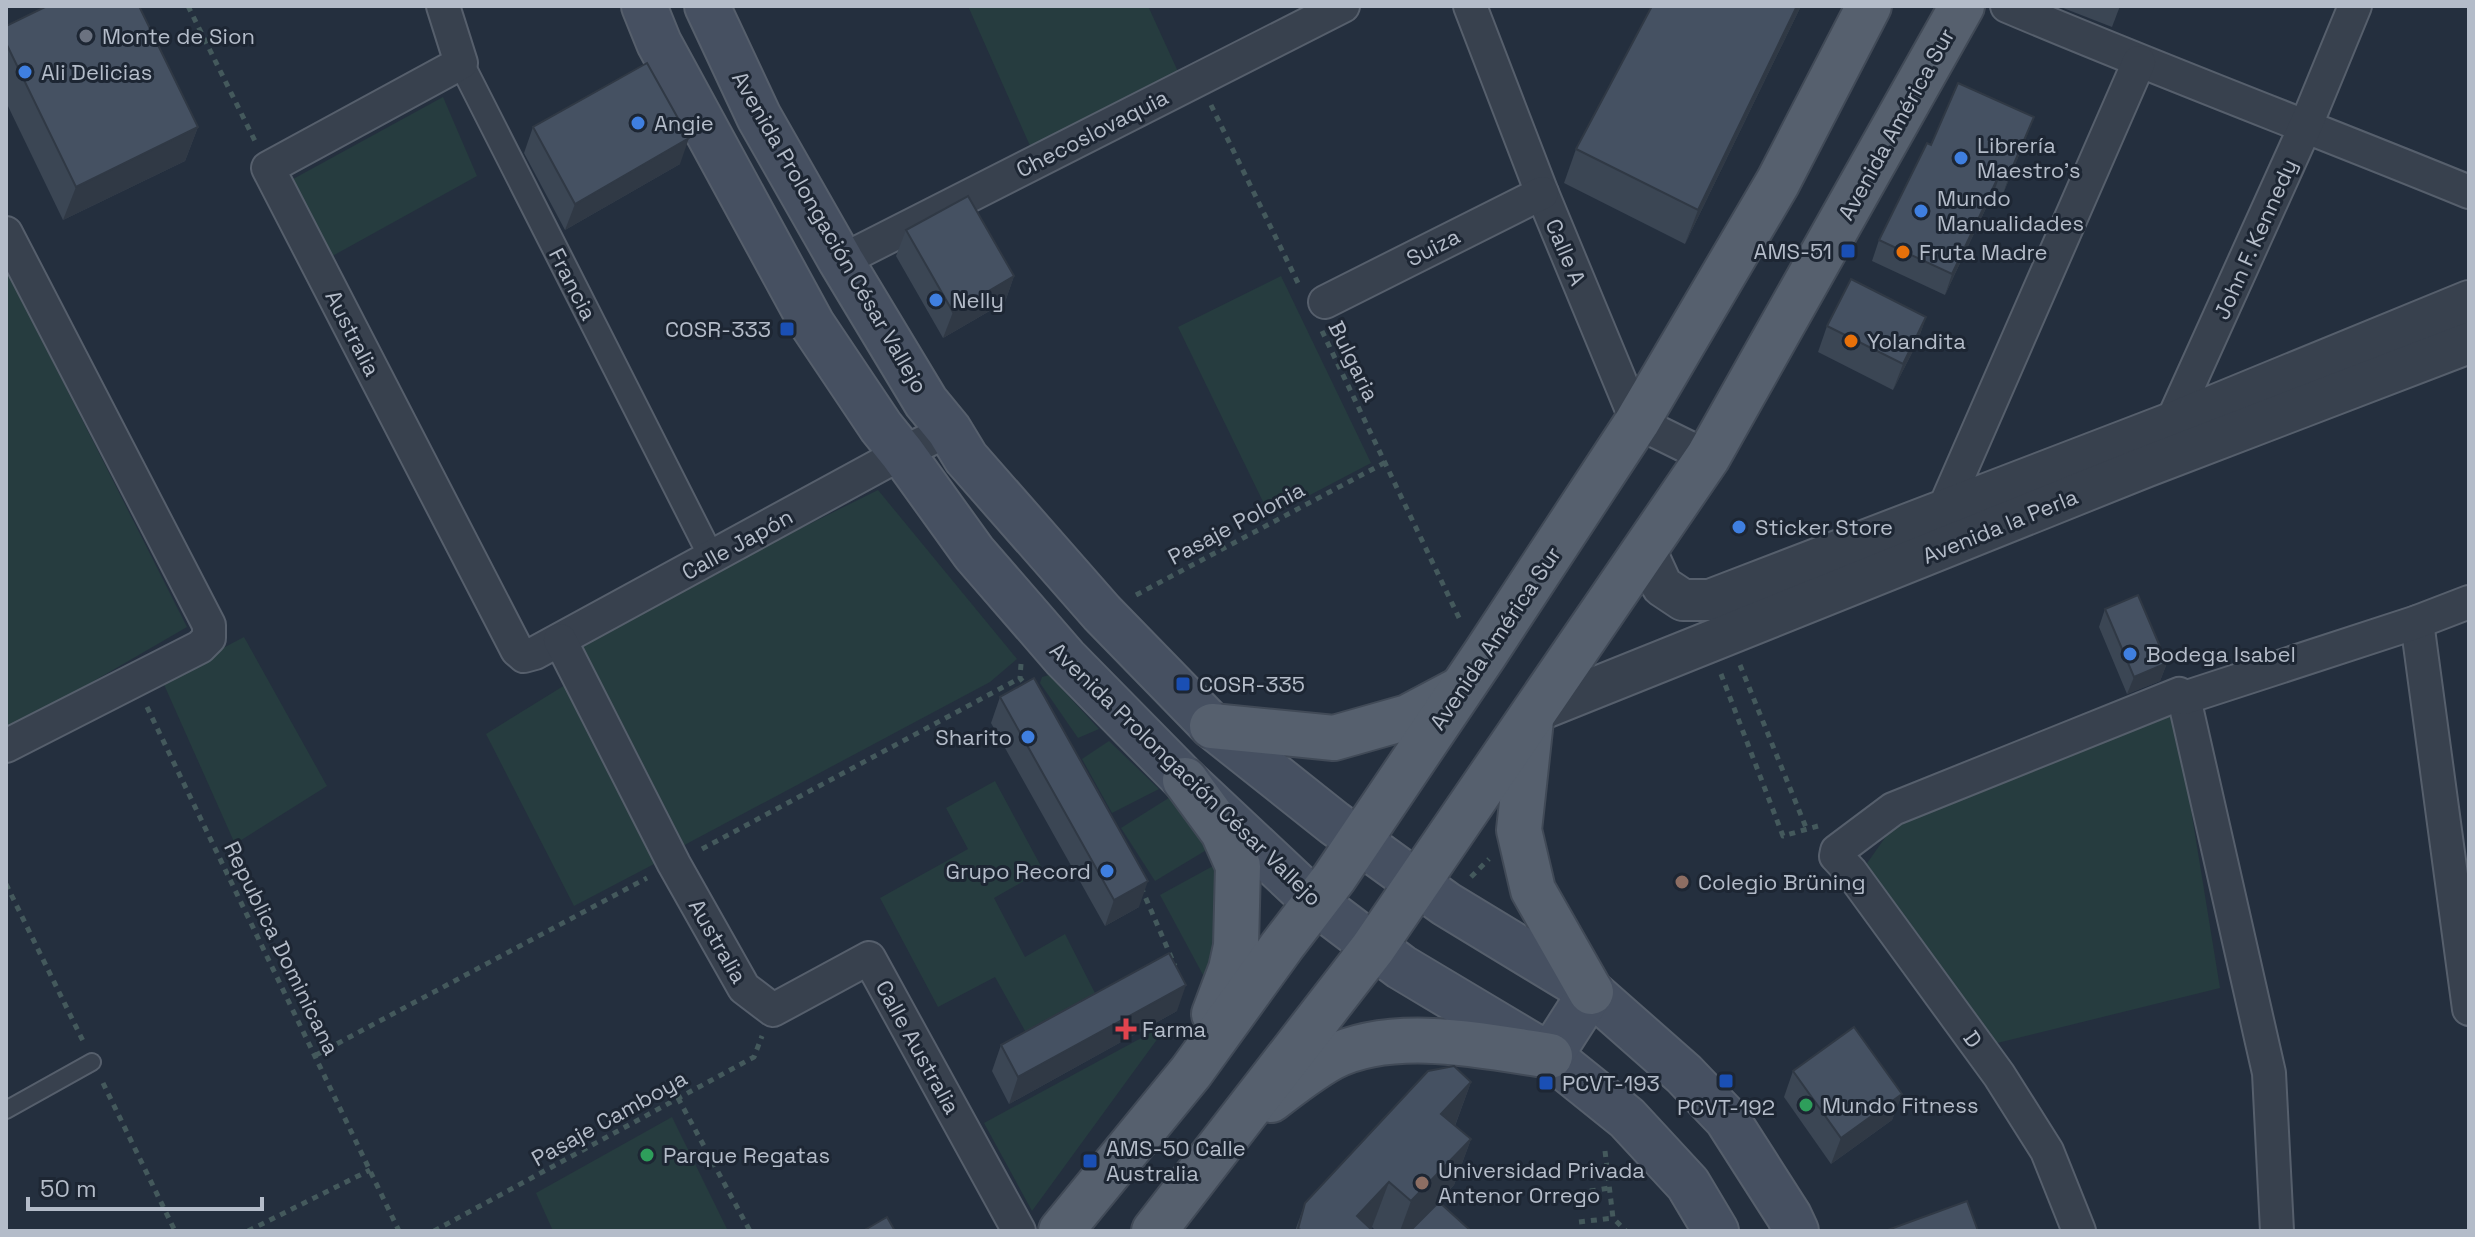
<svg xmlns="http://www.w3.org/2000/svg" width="2475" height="1237" font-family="'Space Grotesk',sans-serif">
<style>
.green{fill:#263c3f}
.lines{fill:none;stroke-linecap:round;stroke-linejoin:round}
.service-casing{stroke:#565f6c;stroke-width:20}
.pedestrian-casing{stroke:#565f6c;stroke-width:28}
.minor-casing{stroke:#565f6c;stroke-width:36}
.tertiary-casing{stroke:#565f6c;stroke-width:44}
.secondary-casing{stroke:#565f6c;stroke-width:48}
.primary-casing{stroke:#414a57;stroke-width:48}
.path{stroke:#44595c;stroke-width:5;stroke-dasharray:6 6;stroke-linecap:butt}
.service{stroke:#38414e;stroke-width:16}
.pedestrian{stroke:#38414e;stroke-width:24}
.minor{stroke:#38414e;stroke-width:32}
.tertiary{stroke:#38414e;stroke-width:40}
.secondary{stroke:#465061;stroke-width:44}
.primary{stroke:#56606e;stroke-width:44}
.wall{fill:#3b4654}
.shaded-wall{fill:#303945}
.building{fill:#455162;stroke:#303945;stroke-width:2}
.worship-dot{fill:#6b7280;stroke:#1d2633;stroke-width:3}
.shop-dot{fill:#3f7fe0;stroke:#1d2633;stroke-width:3}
.transit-dot{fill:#1a4fb4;stroke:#1d2633;stroke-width:3}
.food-dot{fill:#e8710a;stroke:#1d2633;stroke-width:3}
.education-dot{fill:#8d6e63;stroke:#1d2633;stroke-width:3}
.health-dot{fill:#e0444e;stroke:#1d2633;stroke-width:3}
.leisure-dot{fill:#2e9e5b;stroke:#1d2633;stroke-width:3}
.labels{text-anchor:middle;stroke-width:6;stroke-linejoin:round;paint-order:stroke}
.poi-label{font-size:22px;fill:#b4bcc9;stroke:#1d2633;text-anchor:start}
.street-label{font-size:22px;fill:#b4bcc9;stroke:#1d2633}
</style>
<rect width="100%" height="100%" fill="#242f3e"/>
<g class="green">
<path d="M968 6H1148L1180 76 1031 148Z"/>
<path d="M443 97 477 176 327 259 284 184Z"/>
<path d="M6 269 187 627 6 732Z"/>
<path d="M1281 276 1371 463 1270 516 1178 327Z"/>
<path d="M878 490 1017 659 990 682 677 849 570 643Z"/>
<path d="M244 637 327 786 235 844 162 680Z"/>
<path d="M1049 675 1099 729 1078 738 1040 683 1042 677Z"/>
<path d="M565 685 656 863 574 906 486 734Z"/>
<path d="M2175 711 2220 988 1985 1046 1863 869 1896 822Z"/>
<path d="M1109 741 1159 789 1112 813 1082 759Z"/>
<path d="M995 781 1043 870 994 898 1025 957 1065 934 1098 999 1029 1038 995 977 938 1007 880 898 968 849 946 808Z"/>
<path d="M1175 794 1208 849 1155 881 1121 828Z"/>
<path d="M1213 866 1222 904 1209 986 1160 895Z"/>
<path d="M1169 1023 1032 1211 984 1123Z"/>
<path d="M672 1117 728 1231H553L536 1193Z"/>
</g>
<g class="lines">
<g class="service-casing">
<path id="service" d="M6 1110 92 1062"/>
</g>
<g class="pedestrian-casing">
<path id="pedestrian" d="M461 63 712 558"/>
</g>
<g class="minor-casing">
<g id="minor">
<path d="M443 6 461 63 268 168 517 650 524 656 535 653 902 453 949 430"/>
<path d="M1470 6 1542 193 1637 422 1708 457"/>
<path d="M2007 6C2160 71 2315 129 2469 192"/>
<path d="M6 233 209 625V638L200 647 6 746"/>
<path d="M841 261 1343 6"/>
<path d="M1325 302 1542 193"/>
<path d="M2166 435 2306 125 2355 6"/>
<path d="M1943 511 2139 62"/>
<path d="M2417 622 2469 1009"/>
<path d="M560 640 674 864 744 988 773 1010 869 958 1019 1231"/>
<path d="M2184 698 2269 1073 2277 1231"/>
<path d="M2079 1231 2047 1151 1999 1075 1851 872 1836 856 1837 851 1893 809 2179 694 2184 698 2417 622 2469 602"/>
</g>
</g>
<g class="tertiary-casing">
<g id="tertiary">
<path d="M1645 549 1662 586 1683 600H1710L2174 422 2469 301"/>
<path d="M1532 713 2145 467 2469 343"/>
</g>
</g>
<g class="secondary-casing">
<g id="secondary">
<path d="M644 6 659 43 812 324 881 427 902 453 974 553 1065 658 1185 780 1315 902 1401 967 1550 1056 1627 1118 1688 1184 1716 1231"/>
<path d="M707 6 759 117 841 261 926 402 949 430 966 458 1102 613 1212 726 1334 823 1446 904 1591 992 1684 1074 1727 1119 1789 1216 1796 1231"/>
<path d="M1550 1056 1591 992"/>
</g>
</g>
<g class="primary-casing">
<g id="primary">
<path d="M1531 720 1519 830 1533 890 1591 992"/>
<path d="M1212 726 1334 738 1408 717 1457 691"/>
<path d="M1185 780 1223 832 1238 866 1236 946 1231 969 1214 1014"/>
<path d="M1271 1100C1289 1086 1311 1069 1331 1058 1393 1026 1485 1046 1550 1056"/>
<path d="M1061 1231 1191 1072 1282 946 1334 878 1485 654 1637 422 1778 182 1869 6"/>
<path d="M1154 1231 1373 948 1708 457 1962 6"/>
</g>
</g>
<g class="path">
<path d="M188 6 255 141"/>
<path d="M1211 105 1300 287"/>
<path d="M1322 331 1461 622"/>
<path d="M1136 595 1386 462"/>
<path d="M1021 664 1020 678 1027 687"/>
<path d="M1740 665 1807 830"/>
<path d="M1721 674 1783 836 1818 826"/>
<path d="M147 707 399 1231"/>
<path d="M702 849 1020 678"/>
<path d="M1471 877 1489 859"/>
<path d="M6 884 83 1041"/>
<path d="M1141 887 1175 966"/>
<path d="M316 1055 647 878"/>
<path d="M103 1083 175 1231"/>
<path d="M678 1098 750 1231"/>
<path d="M1605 1151 1613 1218 1626 1231"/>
<path d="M1578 1193 1609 1188"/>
<path d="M1579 1222 1613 1218"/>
<path d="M248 1231 370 1170"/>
<path d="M434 1231 754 1057 762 1036"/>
</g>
<use href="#service" class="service"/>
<use href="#pedestrian" class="pedestrian"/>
<use href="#minor" class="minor"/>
<use href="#tertiary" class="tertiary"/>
<use href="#secondary" class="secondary"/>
<use href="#primary" class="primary"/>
</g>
<g class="wall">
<path d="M1652 6H1801L1685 244 1564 183 1576 149Z"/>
<path d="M2058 6H2120L2112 27Z"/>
<path d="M6 26 198 127 185 161 63 220 6 102Z"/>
<path d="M533 127 680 164 565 230 524 153Z"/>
<path d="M2026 138 2003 194 1995 189 1945 295 1872 261 1879 240 1931 145Z"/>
<path d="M906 230 1014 276 1005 302 943 338 896 256Z"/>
<path d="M1926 317 1917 343 1893 390 1818 352 1827 326Z"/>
<path d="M2105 609 2167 663 2160 681 2127 694 2099 627Z"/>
<path d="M1000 697 1139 907 1105 926 991 723Z"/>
<path d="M1177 1011 1009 1104 992 1071 1001 1045Z"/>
<path d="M1793 1071 1902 1094 1892 1120 1831 1164 1784 1097Z"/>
<path d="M1471 1082 1455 1126 1471 1139 1454 1185 1410 1231H1376L1372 1227 1371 1229 1373 1231H1295L1305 1203Z"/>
</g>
<g class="shaded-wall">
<path d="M1797 6H1801L1685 244 1698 210Z"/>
<path d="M2034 117 2026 138 2003 194 2010 173Z"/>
<path d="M198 127 185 161 63 220 76 187Z"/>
<path d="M689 138 680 164 565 230 575 204Z"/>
<path d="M2002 169 1995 189 1945 295 1952 274Z"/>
<path d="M1014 276 1005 302 943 338 953 312Z"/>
<path d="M1926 317 1917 343 1893 390 1903 364Z"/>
<path d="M2167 663 2160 681 2127 694 2134 677Z"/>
<path d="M1148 881 1139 907 1105 926 1114 900Z"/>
<path d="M1186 985 1177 1011 1009 1104 1018 1077Z"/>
<path d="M1471 1082 1454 1128 1441 1114Z"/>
<path d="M1902 1094 1892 1120 1831 1164 1841 1138Z"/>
<path d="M1471 1139 1454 1185 1410 1231H1400L1411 1201Z"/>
<path d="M1389 1182 1372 1227 1369 1231 1357 1216Z"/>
</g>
<g class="building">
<path d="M47 6H139L198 127 76 187 6 43V26Z"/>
<path d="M1652 6H1797L1698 210 1576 149Z"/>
<path d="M647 63 689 138 575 204 533 127Z"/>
<path d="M1958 83 2034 117 2010 173 2002 169 1952 274 1879 240 1927 143 1931 145Z"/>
<path d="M968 196 1014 276 953 312 906 230Z"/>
<path d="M1851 279 1926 317 1903 364 1827 326Z"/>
<path d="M2138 595 2167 663 2134 677 2105 609Z"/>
<path d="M1034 678 1148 881 1114 900 1000 697Z"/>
<path d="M1169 953 1186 985 1018 1077 1001 1045Z"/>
<path d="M1854 1027 1902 1094 1841 1138 1793 1071Z"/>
<path d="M1454 1066 1471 1082 1441 1114 1471 1139 1411 1201 1389 1182 1357 1216 1373 1231H1304L1298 1229 1305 1203 1428 1071Z"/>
<path d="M1967 1201 1978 1231H1885Z"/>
<path d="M1439 1202 1471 1231H1410Z"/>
<path d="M887 1217 895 1231H863Z"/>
</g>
<circle class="worship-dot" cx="86" cy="36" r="8"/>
<g class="shop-dot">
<circle cx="25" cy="72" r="8"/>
<circle cx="638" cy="123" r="8"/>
<circle cx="1961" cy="158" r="8"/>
<circle cx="1921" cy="211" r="8"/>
<circle cx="936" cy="300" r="8"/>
<circle cx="1739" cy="527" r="8"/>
<circle cx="2130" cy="654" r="8"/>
<circle cx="1028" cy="737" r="8"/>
<circle cx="1107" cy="871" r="8"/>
</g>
<g class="transit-dot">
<rect x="1840" y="243" width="16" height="16" rx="4"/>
<rect x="779" y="321" width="16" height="16" rx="4"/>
<rect x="1175" y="676" width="16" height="16" rx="4"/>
<rect x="1718" y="1073" width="16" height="16" rx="4"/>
<rect x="1538" y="1075" width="16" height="16" rx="4"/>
<rect x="1082" y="1153" width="16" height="16" rx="4"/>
</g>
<g class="food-dot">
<circle cx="1903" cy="252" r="8"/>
<circle cx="1851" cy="341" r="8"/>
</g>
<g class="education-dot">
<circle cx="1682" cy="882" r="8"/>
<circle cx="1422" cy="1183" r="8"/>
</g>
<path class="health-dot" d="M1122 1017h8v8h8v8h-8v8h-8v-8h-8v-8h8z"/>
<g class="leisure-dot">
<circle cx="1806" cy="1105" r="8"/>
<circle cx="647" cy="1155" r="8"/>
</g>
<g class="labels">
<g class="poi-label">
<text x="102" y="44">Monte de Sion</text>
<text x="41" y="80">Ali Delicias</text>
<text x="654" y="131">Angie</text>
<text x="1977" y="153">Librería<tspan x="1977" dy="25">Maestro's</tspan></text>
<text x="1937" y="206">Mundo<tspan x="1937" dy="25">Manualidades</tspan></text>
<text x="1832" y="259" text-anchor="end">AMS-51</text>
<text x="1919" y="260">Fruta Madre</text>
<text x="952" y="308">Nelly</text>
<text x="771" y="337" text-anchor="end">COSR-333</text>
<text x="1867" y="349">Yolandita</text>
<text x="1755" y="535">Sticker Store</text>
<text x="2146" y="662">Bodega Isabel</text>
<text x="1199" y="692">COSR-335</text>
<text x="1012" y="745" text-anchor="end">Sharito</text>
<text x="1091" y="879" text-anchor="end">Grupo Record</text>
<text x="1698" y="890">Colegio Brüning</text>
<text x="1142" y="1037">Farma</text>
<text x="1562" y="1091">PCVT-193</text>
<text x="1822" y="1113">Mundo Fitness</text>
<text x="1726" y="1115" text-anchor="middle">PCVT-192</text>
<text x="1106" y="1156">AMS-50 Calle<tspan x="1106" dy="25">Australia</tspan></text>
<text x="663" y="1163">Parque Regatas</text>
<text x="1438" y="1178">Universidad Privada<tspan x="1438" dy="25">Antenor Orrego</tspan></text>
</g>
<g class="street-label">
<text transform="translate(1896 124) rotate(-61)" y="8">Avenida América Sur</text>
<text transform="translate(1092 133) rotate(-27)" y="8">Checoslovaquia</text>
<text transform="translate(830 232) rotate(60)" y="8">Avenida Prolongación César Vallejo</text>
<text transform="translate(2255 239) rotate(-66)" y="8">John F. Kennedy</text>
<text transform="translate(1433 247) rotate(-27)" y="8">Suiza</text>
<text transform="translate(1566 252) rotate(67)" y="8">Calle A</text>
<text transform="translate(573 284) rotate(63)" y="8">Francia</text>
<text transform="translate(353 333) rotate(63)" y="8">Australia</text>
<text transform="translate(1354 361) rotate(64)" y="8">Bulgaria</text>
<text transform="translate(1236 523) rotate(-28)" y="8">Pasaje Polonia</text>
<text transform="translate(2000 526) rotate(-22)" y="8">Avenida la Perla</text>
<text transform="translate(737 544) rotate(-29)" y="8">Calle Japón</text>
<text transform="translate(1495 638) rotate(-56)" y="8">Avenida América Sur</text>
<text transform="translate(1186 774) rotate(44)" y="8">Avenida Prolongación César Vallejo</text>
<text transform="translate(718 941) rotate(60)" y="8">Australia</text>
<text transform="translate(282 948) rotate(64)" y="8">Republica Dominicana</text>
<text transform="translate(1973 1039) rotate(54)" y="8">D</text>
<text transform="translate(918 1047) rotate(61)" y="8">Calle Australia</text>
<text transform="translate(609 1118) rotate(-29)" y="8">Pasaje Camboya</text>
</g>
</g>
<rect width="2475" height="1237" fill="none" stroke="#b4bcc9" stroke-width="16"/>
<path d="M28 1197v12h234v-12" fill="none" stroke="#b4bcc9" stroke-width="4"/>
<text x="40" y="1197" font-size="24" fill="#b4bcc9" stroke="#1d2633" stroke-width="6" paint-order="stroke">50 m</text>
</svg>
